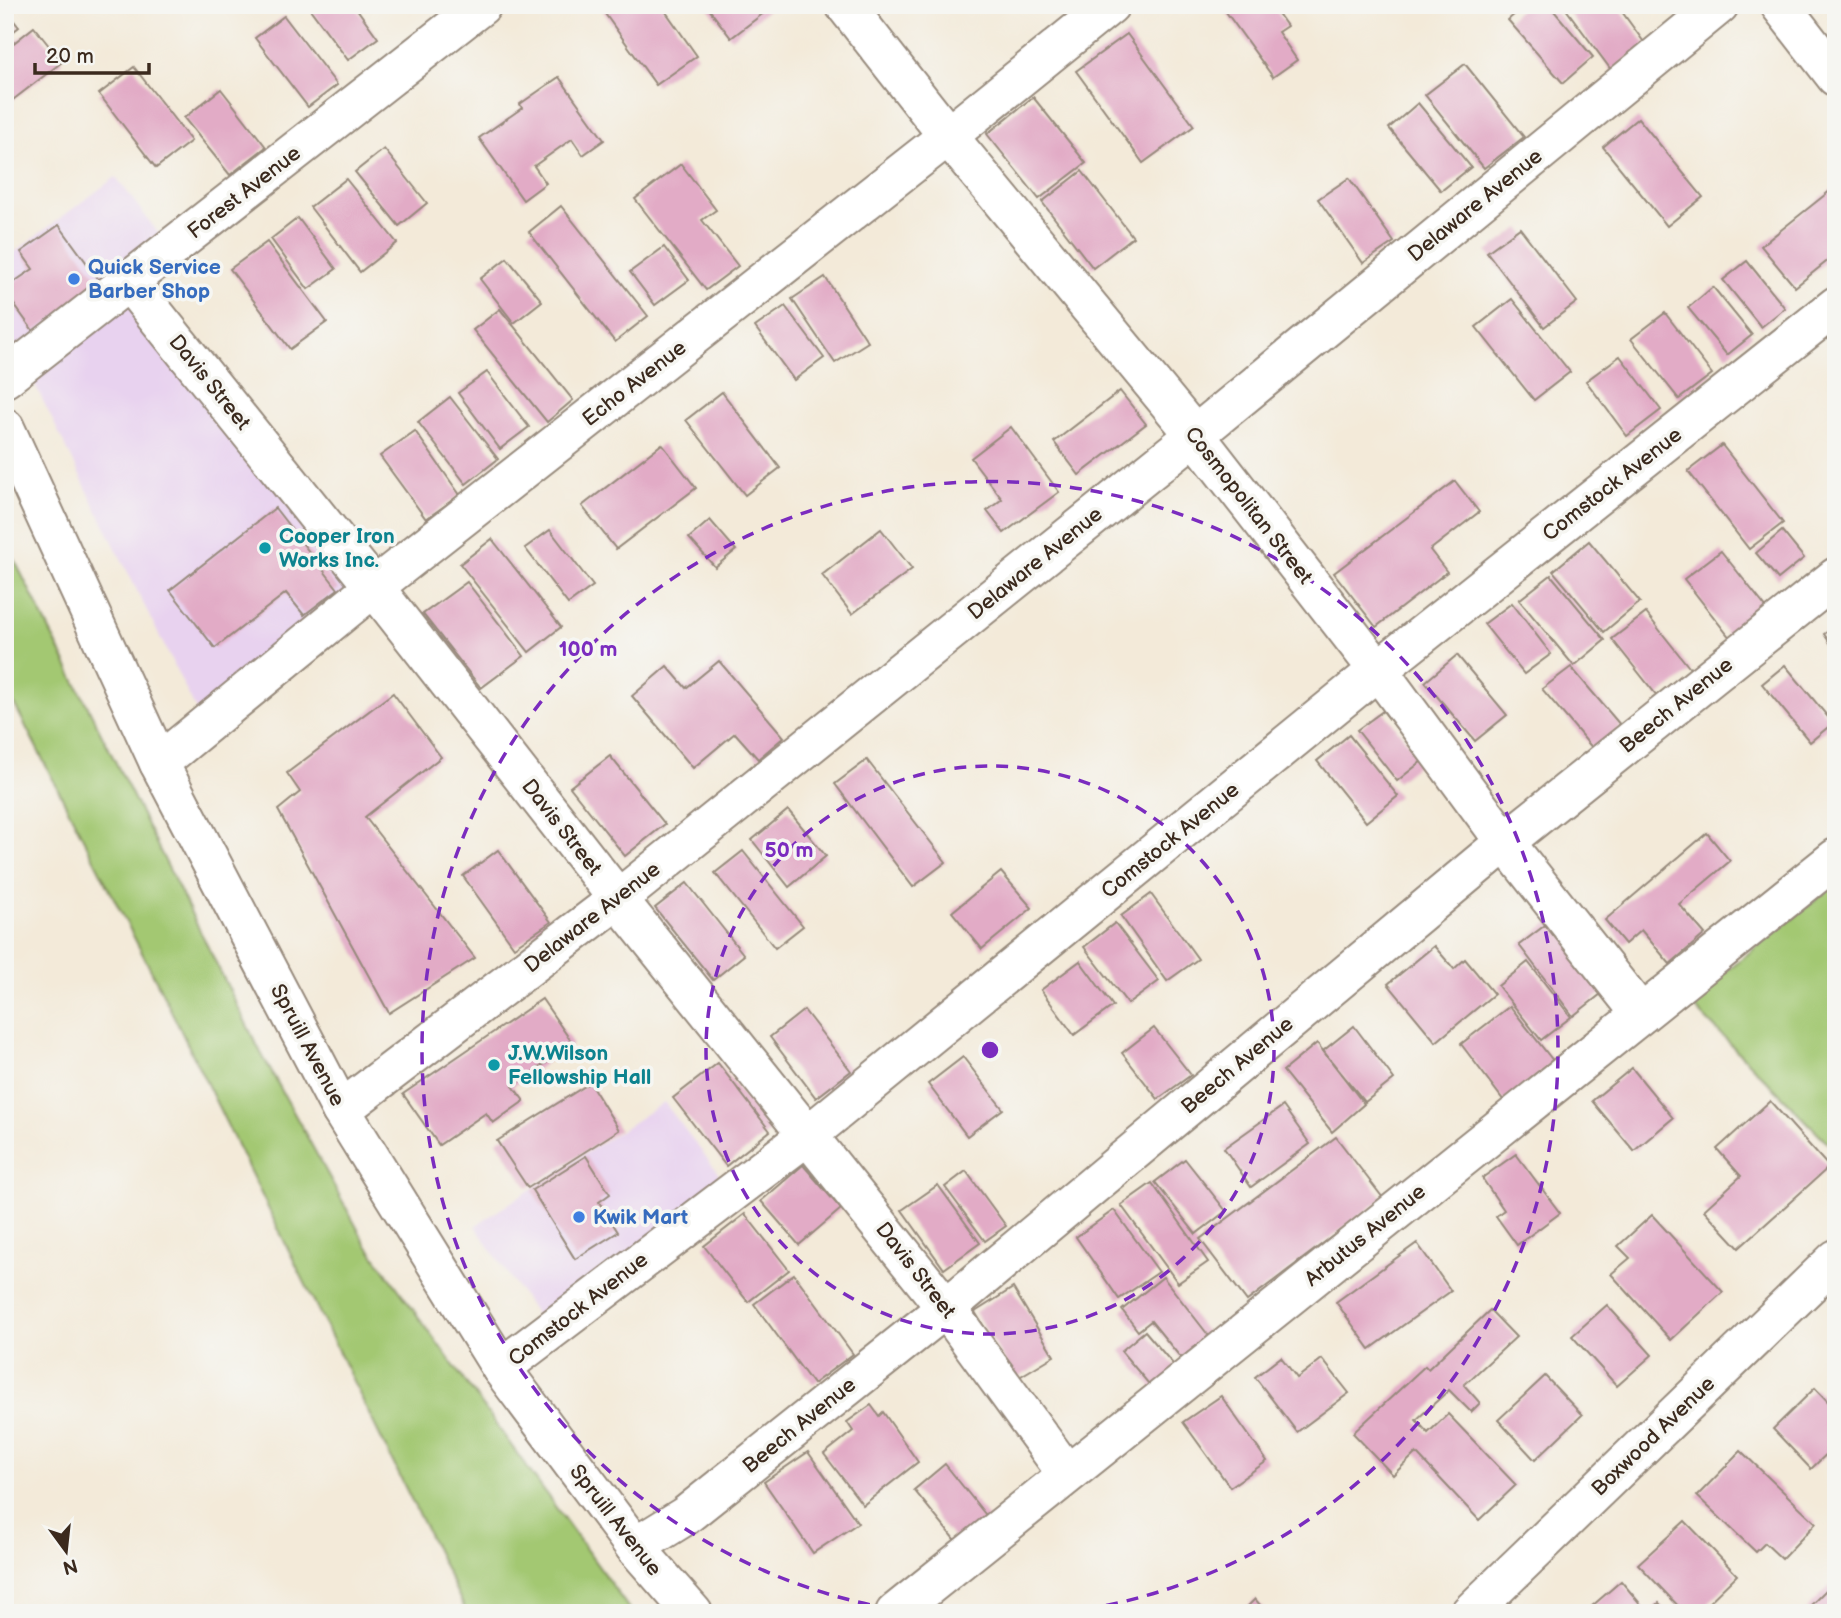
<svg xmlns="http://www.w3.org/2000/svg" width="1841" height="1618" font-family="'Balsamiq Sans',sans-serif">
<style>
.built{fill:#e8d2ef}
.green{fill:#a3c872;stroke:#6f7948;stroke-width:2}
.building{fill:#e2abc6}
.lines{fill:none;stroke-linecap:round;stroke-linejoin:round}
.minor-casing{stroke:#978a7c;stroke-width:42}
.minor{stroke:#fff;stroke-width:38}
.ring{fill:none;stroke:#7b2cbf;stroke-width:3.5;stroke-dasharray:12 9}
.shop-dot{fill:#3f7fe0;stroke:#f6f6f2;stroke-width:2.5}
.culture-dot{fill:#0f9aa8;stroke:#f6f6f2;stroke-width:2.5}
.labels{text-anchor:middle;stroke-width:7;stroke-linejoin:round;paint-order:stroke}
.street-label{font-size:21px;fill:#3b2a1e;stroke:#f6f6f2}
.shop-label{font-size:21px;font-weight:bold;fill:#366cbe;stroke:#f6f6f2;text-anchor:start}
.culture-label{font-size:21px;font-weight:bold;fill:#0d838f;stroke:#f6f6f2;text-anchor:start}
.centre{fill:#7b2cbf;stroke:#f6f6f2;stroke-width:3.5}
.ring-label{font-size:21px;text-anchor:middle;font-weight:bold;fill:#7b2cbf;stroke:#f6f6f2;stroke-width:7;stroke-linejoin:round;paint-order:stroke}
</style>
<rect width="100%" height="100%" fill="#f6f6f2"/>
<filter id="ink" filterUnits="userSpaceOnUse"><feTurbulence type="fractalNoise" baseFrequency=".0143" numOctaves="2"/><feDisplacementMap in="SourceGraphic" scale="14" xChannelSelector="R" yChannelSelector="G"/><feConvolveMatrix kernelMatrix="1 2 1 2 8 2 1 2 1" color-interpolation-filters="sRGB"/></filter>
<filter id="wash" filterUnits="userSpaceOnUse"><feTurbulence type="fractalNoise" baseFrequency=".00686" numOctaves="4" result="noise"/><feDisplacementMap in="SourceGraphic" scale="28" xChannelSelector="R" yChannelSelector="G"/><feGaussianBlur stdDeviation="1.57" result="paint"/><feColorMatrix in="noise" values="0 0 0 0 0 0 0 0 0 0 0 0 0 0 0 0 0 1.4 0 .05"/><feComposite in="paint" operator="in"/></filter>
<g filter="url(#wash)">
<rect width="100%" height="100%" fill="#f3ead9"/>
<g class="built">
<path d="M116 177 171 250 130 282 374 587 204 726 5 324V259Z"/>
<path d="M664 1102 732 1191 547 1331 475 1226Z"/>
</g>
<g class="green">
<path d="M5 541 261 1053 366 1244 632 1613H467L158 984 5 686Z"/>
<path d="M1836 884V1151L1688 1001Z"/>
</g>
<g id="blocks">
<g class="building">
<path d="M307 5H354L378 38 348 60Z"/>
<path d="M611 5H661L697 56 656 85 603 11Z"/>
<path d="M706 5H765L769 9 731 38Z"/>
<path d="M1221 5H1272L1287 26 1278 32 1297 60 1273 77Z"/>
<path d="M1525 5H1549L1593 57 1563 83 1508 20Z"/>
<path d="M1563 5H1617L1646 45 1612 71Z"/>
<path d="M5 10 19 27 5 38Z"/>
<path d="M284 16 337 85 308 107 255 38Z"/>
<path d="M34 27 62 62 5 106V50Z"/>
<path d="M1127 34 1194 126 1143 163 1076 71Z"/>
<path d="M1465 64 1524 137 1484 168 1425 95Z"/>
<path d="M134 67 191 141 156 168 99 94Z"/>
<path d="M559 77 604 140 583 155 572 139 534 166 546 183 523 200 479 138 522 108 520 104Z"/>
<path d="M221 89 266 147 230 175 184 118Z"/>
<path d="M1033 97 1086 163 1039 199 987 134Z"/>
<path d="M1418 103 1471 167 1441 191 1389 128Z"/>
<path d="M1638 118 1703 197 1667 226 1603 147Z"/>
<path d="M384 149 427 203 399 226 355 172Z"/>
<path d="M681 164 716 210 702 220 738 266 706 290 635 199Z"/>
<path d="M1082 171 1133 237 1093 268 1042 202Z"/>
<path d="M1349 178 1394 242 1363 263 1318 199Z"/>
<path d="M346 179 397 243 360 272 310 207Z"/>
<path d="M1836 186V254L1795 287 1761 246Z"/>
<path d="M561 206 648 316 615 342 529 232Z"/>
<path d="M298 218 336 269 308 289 271 239Z"/>
<path d="M59 225 102 284 34 332 5 292V288L33 269 21 252Z"/>
<path d="M1520 228 1577 302 1544 327 1487 252Z"/>
<path d="M267 242 327 322 290 349 230 269Z"/>
<path d="M664 247 689 280 655 305 630 272Z"/>
<path d="M507 258 542 301 514 323 480 279Z"/>
<path d="M1747 261 1785 308 1761 327 1723 280Z"/>
<path d="M825 277 868 342 835 363 792 299Z"/>
<path d="M1713 287 1752 335 1727 355 1688 308Z"/>
<path d="M1512 299 1570 372 1534 400 1476 327Z"/>
<path d="M785 306 824 358 794 380 755 327Z"/>
<path d="M500 309 573 400 547 422 473 330Z"/>
<path d="M1665 313 1712 374 1679 399 1631 339Z"/>
<path d="M1620 356 1661 410 1627 436 1586 381Z"/>
<path d="M487 372 529 427 500 449 458 393Z"/>
<path d="M1120 391 1146 424 1079 475 1054 442Z"/>
<path d="M722 392 780 468 745 495 686 420Z"/>
<path d="M450 397 498 459 466 484 418 422Z"/>
<path d="M1011 427 1059 492 1004 533 987 511 1002 499 971 458Z"/>
<path d="M415 431 460 495 426 519 380 456Z"/>
<path d="M662 444 696 488 616 549 582 506Z"/>
<path d="M1722 445 1783 523 1749 549 1688 471Z"/>
<path d="M1455 481 1479 512 1430 550 1447 572 1376 627 1334 573Z"/>
<path d="M275 508 338 589 304 615 286 593 215 648 170 590Z"/>
<path d="M710 520 736 550 715 567 689 538Z"/>
<path d="M881 529 912 569 852 614 822 575Z"/>
<path d="M550 530 593 586 568 604 525 548Z"/>
<path d="M1782 531 1804 558 1778 579 1756 553Z"/>
<path d="M492 539 561 627 529 652 460 564Z"/>
<path d="M1589 541 1640 602 1604 632 1553 571Z"/>
<path d="M1721 551 1771 614 1734 643 1684 579Z"/>
<path d="M1551 575 1605 640 1574 666 1519 600Z"/>
<path d="M467 582 524 656 481 688 423 614Z"/>
<path d="M1512 603 1551 654 1524 674 1484 624Z"/>
<path d="M1646 613 1692 671 1658 697 1612 639Z"/>
<path d="M1836 626V652L1824 634Z"/>
<path d="M1457 655 1507 715 1475 741 1425 682Z"/>
<path d="M719 661 784 737 758 759 735 733 693 768 632 696 667 666 686 688Z"/>
<path d="M1785 665 1833 723 1810 742 1762 684Z"/>
<path d="M1571 667 1621 726 1594 750 1542 689Z"/>
<path d="M393 693 441 757 365 817 475 958 389 1013 278 810 300 792 287 773Z"/>
<path d="M1383 711 1422 761 1397 781 1357 730Z"/>
<path d="M1349 735 1398 796 1366 822 1317 761Z"/>
<path d="M610 756 665 824 625 856 570 787Z"/>
<path d="M867 760 946 862 913 887 835 784Z"/>
<path d="M788 810 826 856 789 887 752 840Z"/>
<path d="M1707 833 1730 861 1679 904 1705 934 1670 964 1641 930 1625 944 1605 920Z"/>
<path d="M498 850 551 922 514 947 463 876Z"/>
<path d="M743 851 803 926 775 948 715 873Z"/>
<path d="M1001 872 1032 908 982 949 952 912Z"/>
<path d="M687 883 744 955 713 980 655 908Z"/>
<path d="M1151 894 1198 959 1167 981 1121 916Z"/>
<path d="M1552 920 1606 990 1573 1016 1519 945Z"/>
<path d="M1115 923 1159 981 1128 1004 1084 947Z"/>
<path d="M1434 946 1454 969 1465 959 1494 994 1436 1042 1388 984Z"/>
<path d="M1080 961 1113 1006 1074 1035 1041 990Z"/>
<path d="M1528 962 1571 1017 1541 1040 1498 986Z"/>
<path d="M542 999 573 1044 513 1086 524 1101 493 1123 486 1113 439 1145 403 1094Z"/>
<path d="M1510 1006 1554 1062 1504 1101 1461 1044Z"/>
<path d="M804 1010 851 1071 816 1098 770 1037Z"/>
<path d="M1354 1026 1394 1079 1365 1102 1323 1051Z"/>
<path d="M1154 1028 1191 1075 1158 1099 1122 1053Z"/>
<path d="M1317 1043 1364 1104 1332 1132 1283 1071Z"/>
<path d="M963 1057 1003 1109 967 1136 928 1084Z"/>
<path d="M718 1063 770 1131 726 1166 673 1098Z"/>
<path d="M1632 1068 1673 1118 1634 1151 1592 1101Z"/>
<path d="M590 1083 619 1130 528 1188 497 1141Z"/>
<path d="M1770 1101 1829 1167 1739 1248 1704 1210 1741 1176 1717 1149Z"/>
<path d="M1283 1106 1310 1144 1251 1187 1224 1148Z"/>
<path d="M1336 1137 1383 1198 1247 1301 1200 1239Z"/>
<path d="M1516 1154 1560 1213 1517 1245 1496 1216 1504 1210 1482 1178Z"/>
<path d="M586 1156 610 1194 599 1202 618 1232 575 1259 532 1190Z"/>
<path d="M1185 1159 1226 1211 1196 1234 1155 1182Z"/>
<path d="M803 1165 841 1209 799 1245 761 1201Z"/>
<path d="M966 1171 1006 1226 985 1241 945 1187Z"/>
<path d="M1152 1183 1208 1262 1178 1283 1121 1205Z"/>
<path d="M938 1185 980 1243 944 1269 902 1210Z"/>
<path d="M1114 1210 1159 1272 1119 1299 1076 1237Z"/>
<path d="M745 1214 789 1270 748 1302 704 1246Z"/>
<path d="M1652 1215 1723 1292 1671 1340 1611 1274 1630 1258 1618 1246Z"/>
<path d="M1417 1243 1451 1291 1370 1349 1336 1302Z"/>
<path d="M794 1274 853 1354 813 1384 754 1304Z"/>
<path d="M1163 1277 1209 1336 1181 1358 1151 1321 1138 1331 1122 1310Z"/>
<path d="M1013 1288 1054 1356 1016 1379 975 1312Z"/>
<path d="M1607 1305 1652 1355 1617 1386 1572 1336Z"/>
<path d="M1490 1310 1516 1337 1464 1385 1480 1403 1471 1412 1449 1390 1416 1420 1428 1433 1448 1414 1516 1485 1479 1520 1416 1453 1393 1475 1353 1433 1425 1366 1428 1369Z"/>
<path d="M1145 1331 1178 1370 1154 1390 1121 1351Z"/>
<path d="M1281 1357 1297 1378 1322 1359 1349 1393 1297 1432 1255 1377Z"/>
<path d="M1545 1376 1582 1415 1535 1460 1498 1420Z"/>
<path d="M1815 1388 1836 1410V1445L1811 1469 1773 1429Z"/>
<path d="M1221 1396 1267 1461 1230 1487 1183 1422Z"/>
<path d="M871 1405 879 1416 883 1412 918 1462 863 1505 824 1454 853 1431 847 1422Z"/>
<path d="M1741 1451 1816 1523 1782 1559 1765 1543 1756 1552 1697 1496Z"/>
<path d="M808 1452 858 1523 813 1553 764 1482Z"/>
<path d="M945 1464 989 1519 958 1544 914 1490Z"/>
<path d="M1685 1521 1737 1575 1698 1613H1685L1638 1564Z"/>
<path d="M1836 1580V1613H1810L1807 1609Z"/>
<path d="M1621 1581 1648 1613 1659 1603 1668 1613H1584Z"/>
<path d="M1255 1599 1267 1613H1241Z"/>
</g>
</g>
</g>
<g filter="url(#ink)">
<use href="#blocks" fill-opacity="0" stroke="#978a7c" stroke-width="2"/>
<g class="lines">
<g class="minor-casing">
<g id="minor">
<path d="M845 5 948 136 1195 435 1378 670 1505 842 1641 1014"/>
<path d="M1780 5 1836 77"/>
<path d="M129 282 374 587 618 899 946 1308 1067 1474"/>
<path d="M5 378 482 5"/>
<path d="M5 428 159 763 341 1110 501 1368 635 1547 693 1613"/>
<path d="M159 763 374 587 948 136 1110 5"/>
<path d="M341 1110 618 899 1195 435 1719 5"/>
<path d="M501 1368 808 1135 1378 670 1836 306"/>
<path d="M635 1547 685 1516 946 1308 1505 842 1836 577"/>
<path d="M895 1613 1836 858"/>
<path d="M1470 1613 1836 1259"/>
</g>
</g>
<use href="#minor" class="minor"/>
</g>
</g>
<g class="ring">
<circle cx="990" cy="1050" r="284"/>
<path d="M911 1612A568 568 0 1 1 1069 1612"/>
</g>
<g class="shop-dot">
<circle cx="74" cy="279" r="7"/>
<circle cx="579" cy="1217" r="7"/>
</g>
<g class="culture-dot">
<circle cx="265" cy="548" r="7"/>
<circle cx="494" cy="1065" r="7"/>
</g>
<g class="labels">
<g class="street-label">
<text transform="translate(244 192) rotate(-38)" y="7">Forest Avenue</text>
<text transform="translate(1475 205) rotate(-39)" y="7">Delaware Avenue</text>
<text transform="translate(210 382) rotate(51)" y="7">Davis Street</text>
<text transform="translate(634 383) rotate(-38)" y="7">Echo Avenue</text>
<text transform="translate(1612 484) rotate(-38)" y="7">Comstock Avenue</text>
<text transform="translate(1249 505) rotate(52)" y="7">Cosmopolitan Street</text>
<text transform="translate(1035 563) rotate(-39)" y="7">Delaware Avenue</text>
<text transform="translate(1676 705) rotate(-39)" y="7">Beech Avenue</text>
<text transform="translate(562 827) rotate(52)" y="7">Davis Street</text>
<text transform="translate(1170 840) rotate(-39)" y="7">Comstock Avenue</text>
<text transform="translate(592 917) rotate(-38)" y="7">Delaware Avenue</text>
<text transform="translate(308 1045) rotate(62)" y="7">Spruill Avenue</text>
<text transform="translate(1237 1065) rotate(-40)" y="7">Beech Avenue</text>
<text transform="translate(1365 1235) rotate(-39)" y="7">Arbutus Avenue</text>
<text transform="translate(916 1270) rotate(52)" y="7">Davis Street</text>
<text transform="translate(578 1309) rotate(-38)" y="7">Comstock Avenue</text>
<text transform="translate(799 1425) rotate(-39)" y="7">Beech Avenue</text>
<text transform="translate(1653 1436) rotate(-44)" y="7">Boxwood Avenue</text>
<text transform="translate(616 1520) rotate(52)" y="7">Spruill Avenue</text>
</g>
<g class="shop-label">
<text x="88" y="274">Quick Service<tspan x="88" dy="24">Barber Shop</tspan></text>
<text x="593" y="1224">Kwik Mart</text>
</g>
<g class="culture-label">
<text x="279" y="543">Cooper Iron<tspan x="279" dy="24">Works Inc.</tspan></text>
<text x="508" y="1060">J.W.Wilson<tspan x="508" dy="24">Fellowship Hall</tspan></text>
</g>
</g>
<circle cx="990" cy="1050" r="10" class="centre"/>
<g class="ring-label">
<text x="588" y="656">100 m</text>
<text x="789" y="857">50 m</text>
</g>
<rect width="1841" height="1618" fill="none" stroke="#f6f6f2" stroke-width="28"/>
<g transform="translate(66 1551) rotate(165)" stroke="#f6f6f2" stroke-width="5" paint-order="stroke">
<path d="M0-5L12 26L0 18L-12 26Z" fill="#3b2a1e"/>
<text y="-10" font-size="19" font-weight="bold" text-anchor="middle" fill="#3b2a1e">N</text>
</g>
<path d="M35 63v10h114v-10" fill="none" stroke="#3b2a1e" stroke-width="3.5"/>
<text x="46" y="63" font-size="21" fill="#3b2a1e" stroke="#f6f6f2" stroke-width="5" paint-order="stroke">20 m</text>
</svg>
